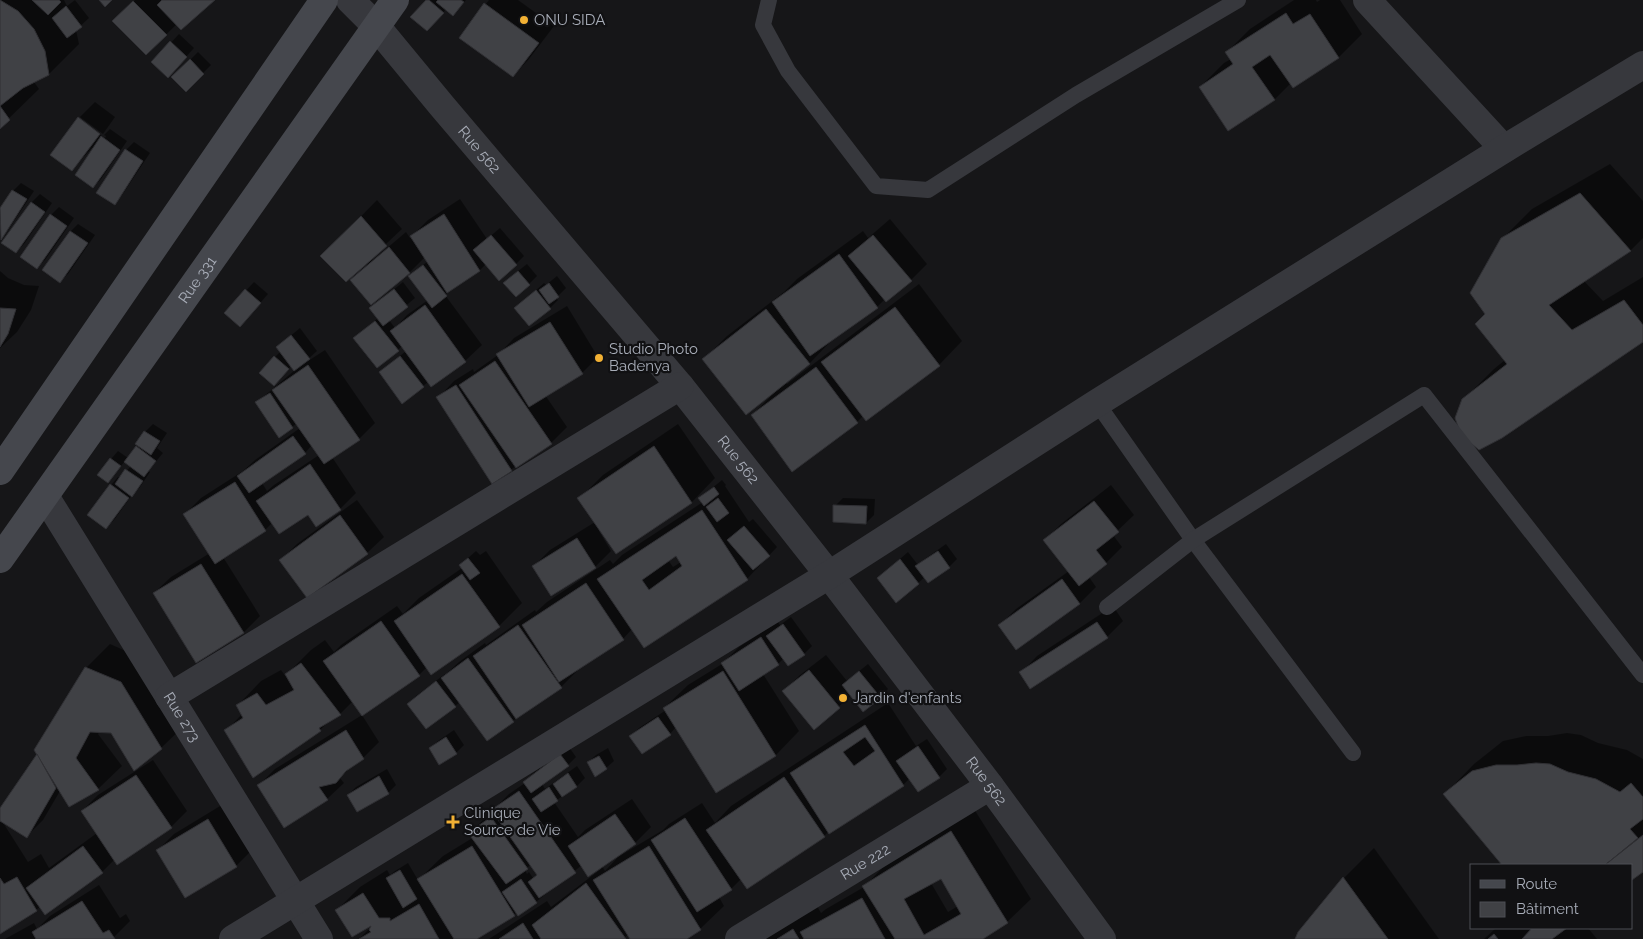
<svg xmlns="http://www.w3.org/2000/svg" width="1643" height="939" font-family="Raleway,sans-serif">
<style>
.shadow{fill:#0007;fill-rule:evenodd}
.building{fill:#404145;stroke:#303034;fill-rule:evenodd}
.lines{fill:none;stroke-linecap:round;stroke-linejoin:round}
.lane{stroke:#37383d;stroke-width:16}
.street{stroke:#37383d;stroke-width:28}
.secondary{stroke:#45474d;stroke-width:28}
.poi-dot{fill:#f2b134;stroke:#111113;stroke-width:2}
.labels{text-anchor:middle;stroke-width:4.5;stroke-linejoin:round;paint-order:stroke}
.poi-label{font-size:15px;fill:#a8adb8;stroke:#111113;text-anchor:start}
.street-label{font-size:15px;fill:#a8adb8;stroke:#111113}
</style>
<rect width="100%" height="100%" fill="#161618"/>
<g class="shadow">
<path d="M0 0H64L67 6 75 0 89 18 76 30 79 44 49 74 34 82 39 89 0 127Z"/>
<path d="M135 0H213L177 24 146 54 114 21Z"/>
<path d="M428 0H466L460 6 446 9 435 22Z"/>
<path d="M489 0H518L554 26 529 59 513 76 460 37Z"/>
<path d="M1294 0H1316L1317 2 1320 0H1340L1362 34 1339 57 1293 87 1291 83 1275 99 1229 130 1200 87 1224 63 1231 59 1227 52 1250 29Z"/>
<path d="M179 34 194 48 176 68 153 62Z"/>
<path d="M198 52 211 65 186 90 173 77Z"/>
<path d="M95 102 115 117 103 134 80 117Z"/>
<path d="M79 117V120L105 138 106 136 104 135 110 129 127 141 101 179 93 187 94 149 92 148 72 169 52 154Z"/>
<path d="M134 142 150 153 122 195 114 203 126 150Z"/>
<path d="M1610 164 1643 201V238L1631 250 1584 281 1603 301 1643 277V341L1463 400 1494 369 1505 360 1486 314 1502 239 1532 209Z"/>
<path d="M21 183 34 191 8 230 0 238V211L13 191Z"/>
<path d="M40 194 52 203 24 244 16 252 3 243 32 202Z"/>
<path d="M460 199 487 239 500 228 524 256 516 264H486L480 270 453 287 445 295 482 345 465 361 431 386 428 382 423 386 380 372 406 351 402 346 398 350 355 338 378 318 371 308 403 282 415 298 389 320 395 328 407 315 428 300 410 276 428 261 425 257 410 272 372 303 352 280 367 265 365 263 322 256 377 200 402 229 371 258 373 260 406 232 410 238 428 220Z"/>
<path d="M59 207 74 218 45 260 37 267 51 215Z"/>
<path d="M890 219 927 264 911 280 887 300 885 299 877 307 832 339V340L809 364 785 382 787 384 919 284 962 341 939 365 863 416 857 422 752 415 776 391 703 360 727 336 784 292 797 279 863 231 868 238Z"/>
<path d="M78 224 95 235 68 274 60 281 71 231Z"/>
<path d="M527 264 537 276 529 284 513 275Z"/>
<path d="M0 271 8 278 24 285 39 286 31 310 17 332 0 348Z"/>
<path d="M557 276 566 288 556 298 558 300 550 308H516L544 283 546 285Z"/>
<path d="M254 282 268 294 248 317 226 312Z"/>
<path d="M567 306 598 357 582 373 545 395 567 427 551 443 492 482 438 398 454 381 473 369 474 372 498 355 514 338Z"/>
<path d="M300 328 317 351 307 360 308 361 325 350 375 423 359 439 332 457 356 493 340 509 308 513 272 523 265 530 223 557 260 616 244 632 154 593 171 577 210 553 185 514 201 498 243 471 255 460 300 428 297 423 292 427 256 403 295 370 291 366 274 385 275 357 281 351 277 347ZM312 445 319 455 274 485 267 491 262 483 305 453Z"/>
<path d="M153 424 167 433 157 448 163 453 148 471 150 472 140 487 132 495 114 520 106 527 111 485 118 477 120 478 131 466 125 461 108 481 111 459 118 451 128 458 139 445 145 432Z"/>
<path d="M678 424 715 478 692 502 617 552 601 530 599 531 611 551 593 569 534 566 550 550 595 522 579 499 603 475Z"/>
<path d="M722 480 726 485 725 486 749 522 753 519 777 547 747 579 632 629 623 639 576 670 577 671 561 687 487 739 460 702 455 706 408 704 416 696 445 674V675L459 662 485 643 486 645 535 610 536 612 547 602 610 560 613 564 622 555 703 502 700 498ZM676 555 681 562 673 567 668 560Z"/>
<path d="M1111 485 1134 515 1113 535 1122 547 1106 563 1089 577 1096 587 1080 603 1017 648 1000 625 1016 609 1069 571 1045 540 1061 524Z"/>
<path d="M843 498 875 499 874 515 866 523 835 506Z"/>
<path d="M357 500 384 537 367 553 307 596 281 560 297 544Z"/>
<path d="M946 544 957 559 949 567 928 581 925 577 918 583 878 578 908 552 918 565 925 559Z"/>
<path d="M476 551 480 555 486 551 522 603 499 626 427 667 419 675 362 715 379 742 363 758 353 765 340 778 344 783 327 799 259 785 275 769 362 715 353 701 340 714 330 720 320 730 226 731 242 714 238 705 261 681 281 670 289 681 287 674 311 650 325 640 334 652 341 645 397 606 403 614 419 598 462 568 460 565Z"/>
<path d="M1113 606 1123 621 1107 637 1021 673 1037 656Z"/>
<path d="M791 617 812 646 804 654 784 658 778 664 763 674 799 731 776 755 716 791 676 727 670 734 631 736 639 728 666 710 664 708 688 685 722 664 739 647 778 622 780 625Z"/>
<path d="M110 644 144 659 185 725 161 748 111 731H100L98 734 122 766 98 789 69 806 60 791 43 820 27 836 2 821 28 862 41 854 49 868 97 833 82 811 98 795 153 760 187 811 171 827 115 859 102 872 46 913 41 906 36 910 0 933V810L38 754 86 668Z"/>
<path d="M826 655 847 681 868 664 888 689 880 697 852 695 814 728 784 691 800 675Z"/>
<path d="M888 703 916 746 927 739 947 769 939 777 910 778 903 785 829 831 824 836 741 879 731 889 719 897 724 906 700 929 684 939H632L629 934 623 939H489L547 901 551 907 601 869 600 867 582 865 536 902 517 912 475 939H359L375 923 337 910 360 887 387 870 390 875 395 871 408 863 418 880 443 856 474 837 470 833 486 817 494 811 493 810 509 794 525 783 532 774 569 747 576 757 568 765 542 784 545 789 577 766 585 778 577 786 554 802 578 837 585 830 632 799 651 827 635 843 602 866 605 871 618 857 663 830 669 824 702 803 715 823 731 806ZM531 864 538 874 533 878 529 872 527 874 525 870Z"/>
<path d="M454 730 464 745 456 753 431 748 438 741Z"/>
<path d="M1567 733 1581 735 1598 743 1627 750 1643 759V870L1632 878V865H1503L1445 794 1474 764 1503 741 1526 736H1548Z"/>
<path d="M608 748 614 761 606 768 588 762 596 755Z"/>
<path d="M387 769 396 785 388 793 348 795 356 787Z"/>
<path d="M225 803 253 849 236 866 186 896 158 850 174 834Z"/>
<path d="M974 809 1031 899 1007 922 981 939H765L817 906 821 913 826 909 864 887 887 863ZM941 877 958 906 948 912 931 883Z"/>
<path d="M1374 848 1439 939H1296L1299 932 1344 878Z"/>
<path d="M99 885 120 918 126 914 130 921 112 939H5L34 923 37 929 50 916Z"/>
<path d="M1496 928H1588L1597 939H1484Z"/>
</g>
<g class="building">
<path d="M0 0 18 11 34 29 45 51 49 75 23 88 0 106 10 120 0 129Z"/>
<path d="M32 0H59L61 2 48 15Z"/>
<path d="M99 0H112L105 7Z"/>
<path d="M162 0H215L181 30 157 5Z"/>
<path d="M426 0H429L444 13 427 31 410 17Z"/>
<path d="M438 0H461L464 2 453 16 436 2Z"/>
<path d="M133 1 167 35 146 55 112 21Z"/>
<path d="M484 3 539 43 513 77 459 38Z"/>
<path d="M66 6 82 27 67 38 52 18Z"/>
<path d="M1286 13 1293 24 1310 14 1339 58 1293 88 1270 55 1252 67 1275 100 1228 131 1199 87 1233 64 1225 52Z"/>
<path d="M170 41 187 57 168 78 151 62Z"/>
<path d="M190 59 204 74 186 92 171 77Z"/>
<path d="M78 117 100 134 72 171 50 155Z"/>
<path d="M101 136 120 150 93 188 75 175Z"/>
<path d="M125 149 143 161 115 205 96 193Z"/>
<path d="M12 190 27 199 1 240 0 208Z"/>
<path d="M1580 193 1631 251 1549 305 1572 330 1624 300 1643 325V342L1502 438 1479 450 1461 435 1455 418 1462 399 1507 364 1475 324 1485 314 1470 293 1501 238Z"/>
<path d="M31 202 45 212 16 253 1 243Z"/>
<path d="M50 214 67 226 37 269 20 257Z"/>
<path d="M444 214 480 271 447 293 410 236Z"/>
<path d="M361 216 387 246 346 282 320 256Z"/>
<path d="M70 231 88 243 60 283 42 270Z"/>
<path d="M491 235 517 265 499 281 473 250Z"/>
<path d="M873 235 912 281 886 302 848 256Z"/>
<path d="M389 247 410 273 371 305 350 280Z"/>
<path d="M839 254 878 308 810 356 772 302Z"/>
<path d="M423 265 447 296 432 308 408 276Z"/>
<path d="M518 271 530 285 516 297 503 283Z"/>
<path d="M549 283 559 297 549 304 539 290Z"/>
<path d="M245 289 261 303 240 327 224 313Z"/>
<path d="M394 289 408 307 383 326 369 308Z"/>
<path d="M536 290 551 309 529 326 514 308Z"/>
<path d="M425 305 466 362 431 387 390 331Z"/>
<path d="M895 307 940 366 866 421 821 362Z"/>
<path d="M0 308 16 309 8 334 0 347Z"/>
<path d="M766 309 810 364 746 415 702 359Z"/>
<path d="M375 321 399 351 377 368 353 338Z"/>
<path d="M550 322 583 374 529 407 496 354Z"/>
<path d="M291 335 310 359 294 371 276 347Z"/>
<path d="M274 356 289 369 274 386 259 373Z"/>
<path d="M400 356 424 387 402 404 379 372Z"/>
<path d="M495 361 552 444 516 468 459 385Z"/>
<path d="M308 365 360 440 324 464 272 390Z"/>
<path d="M816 367 858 423 792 472 751 415Z"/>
<path d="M456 385 512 471 492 484 436 397Z"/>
<path d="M270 393 293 428 279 438 255 402Z"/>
<path d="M144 431 160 441 151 455 135 444Z"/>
<path d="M293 436 306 454 249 493 237 476Z"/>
<path d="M136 446 156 461 144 477 124 462Z"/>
<path d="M654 446 692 503 616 554 577 498Z"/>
<path d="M110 458 121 466 108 483 97 475Z"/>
<path d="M310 464 341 510 316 527 308 515 279 534 256 501Z"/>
<path d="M125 469 143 481 132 497 115 484Z"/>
<path d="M235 482 266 531 215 564 183 514Z"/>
<path d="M110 484 129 498 106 529 87 515Z"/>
<path d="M714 487 719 494 704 506 698 498Z"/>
<path d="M718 498 729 513 717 522 706 507Z"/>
<path d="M1094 501 1119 532 1096 550 1107 564 1079 586 1043 540Z"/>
<path d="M833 505 867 506 866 524 833 522Z"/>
<path d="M702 510 748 580 644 648 597 579ZM676 556 682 566 649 590 642 580Z"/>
<path d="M340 515 368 554 307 598 279 560Z"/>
<path d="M744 526 770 556 753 570 727 540Z"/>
<path d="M577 538 596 568 551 596 532 566Z"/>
<path d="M938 551 950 568 928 583 915 566Z"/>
<path d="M468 558 480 573 470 580 459 565Z"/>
<path d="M900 559 919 584 896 603 877 578Z"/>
<path d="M201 564 244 633 196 663 153 593Z"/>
<path d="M462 574 500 627 431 675 394 621Z"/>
<path d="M1062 579 1080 604 1016 650 998 625Z"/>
<path d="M586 583 624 640 559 682 522 625Z"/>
<path d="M381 621 420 676 362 716 323 661Z"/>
<path d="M1097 622 1108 638 1030 689 1019 672Z"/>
<path d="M783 624 805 655 788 666 766 636Z"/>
<path d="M518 625 562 688 516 719 473 656Z"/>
<path d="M761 637 779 665 739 691 721 663Z"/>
<path d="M468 658 514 722 487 741 441 678Z"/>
<path d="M301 663 341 715 319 728 321 731 253 778 224 730 243 718 236 705 257 693 266 705 294 690 285 674Z"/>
<path d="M85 667 121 682 162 749 134 771 111 733 90 732 76 758 99 790 69 807 34 750Z"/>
<path d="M809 670 840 708 814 730 782 691Z"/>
<path d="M723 671 776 756 716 793 663 708Z"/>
<path d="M859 671 881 698 863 712 842 685Z"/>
<path d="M436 681 456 707 426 729 407 704Z"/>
<path d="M658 717 671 735 642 754 629 736Z"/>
<path d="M865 725 904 786 829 834 790 773ZM865 737 875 751 854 766 843 752Z"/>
<path d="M346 730 364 759 346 771 336 783 319 787 328 800 284 828 257 785Z"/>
<path d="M446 737 457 754 439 765 429 748Z"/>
<path d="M918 746 940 778 918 792 896 761Z"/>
<path d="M37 754 56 788 27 838 0 821V808Z"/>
<path d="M560 754 569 766 531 793 523 782Z"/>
<path d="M599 756 607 769 595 777 587 762Z"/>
<path d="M1536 763 1550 764 1568 772 1596 779 1620 792 1631 783 1643 797V819L1630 829 1638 838 1605 865H1502L1443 794 1472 771 1496 765H1517Z"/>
<path d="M568 773 577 787 562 797 553 784Z"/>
<path d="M136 775 172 828 117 865 81 811Z"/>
<path d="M379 776 389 794 357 812 347 795Z"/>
<path d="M784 777 825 837 747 889 706 830Z"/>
<path d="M549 787 558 801 541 812 532 799Z"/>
<path d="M519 791 576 873 539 898 528 882 537 875 491 810Z"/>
<path d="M615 814 636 844 588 877 568 846Z"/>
<path d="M491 817 528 869 506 884 468 833Z"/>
<path d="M685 818 732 890 697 912 651 840Z"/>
<path d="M208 819 237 867 185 898 156 850Z"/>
<path d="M951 831 1008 923 983 939H895L862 886ZM941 879 961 914 924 935 904 899Z"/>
<path d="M1643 835V872L1632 880V865H1605Z"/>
<path d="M83 846 103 873 45 915 26 888Z"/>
<path d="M472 846 515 916 477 939H454L417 879Z"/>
<path d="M649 846 701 930 687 939H630L593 880Z"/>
<path d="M400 870 417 899 403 908 386 878Z"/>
<path d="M17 877 37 911 0 934V878L4 884Z"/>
<path d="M1343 877 1388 939H1295L1298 932Z"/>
<path d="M521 879 537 903 518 916 502 892Z"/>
<path d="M586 883 626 939H541L532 925Z"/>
<path d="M363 893 379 918H390V921L419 904 439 939H359L371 932 369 930 371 926 352 937 335 910Z"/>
<path d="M862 898 885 939H804L800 932Z"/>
<path d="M82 901 103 933 109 930 115 939H36L32 932Z"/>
<path d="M523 923 533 939H499Z"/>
<path d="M1532 928H1567L1552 939H1522Z"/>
<path d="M793 929 799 939H777Z"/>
<path d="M1494 934 1498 939H1488Z"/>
</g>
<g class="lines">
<g class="lane">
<path d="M769 0 763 25 788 71 876 186 928 190 1076 95 1238 0"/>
<path d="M1097 403 1193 540 1353 753"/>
<path d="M1107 607 1193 540 1424 395 1643 675"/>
</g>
<g class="street">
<path id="s1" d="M350 0 376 26 442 106 680 386 829 575 990 786 1102 939"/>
<path d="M1367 0 1504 149"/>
<path id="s2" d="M45 496 319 939"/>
<path d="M169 697 680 386"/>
<path d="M233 939 829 575 1097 403 1504 149 1643 65"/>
<path id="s3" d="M739 939 990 786"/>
</g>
<g class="secondary">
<path d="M0 471 324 0"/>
<path id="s4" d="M0 559 395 0"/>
</g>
</g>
<g class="poi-dot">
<circle cx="524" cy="20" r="5"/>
<circle cx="599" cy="358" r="5"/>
<circle cx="843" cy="698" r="5"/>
<path d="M450.5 814.5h5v5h5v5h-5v5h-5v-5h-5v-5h5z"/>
</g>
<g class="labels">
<g class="poi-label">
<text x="534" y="25">ONU SIDA</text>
<text x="609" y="354">Studio Photo<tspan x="609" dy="17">Badenya</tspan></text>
<text x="853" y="703">Jardin d'enfants</text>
<text x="464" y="818">Clinique<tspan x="464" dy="17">Source de Vie</tspan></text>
</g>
<g class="street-label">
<text dy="5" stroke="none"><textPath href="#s1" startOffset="198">Rue 562</textPath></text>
<text dy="5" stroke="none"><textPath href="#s4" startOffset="342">Rue 331</textPath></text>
<text dy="5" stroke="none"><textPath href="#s1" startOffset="602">Rue 562</textPath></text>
<text dy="5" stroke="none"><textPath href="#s2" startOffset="260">Rue 273</textPath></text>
<text dy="5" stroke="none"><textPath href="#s1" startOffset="1008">Rue 562</textPath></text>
<text dy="5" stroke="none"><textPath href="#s3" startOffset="148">Rue 222</textPath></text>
</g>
</g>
<rect x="1470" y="864" width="162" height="65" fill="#111113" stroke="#4d4f55"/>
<rect x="1480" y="880" width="25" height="8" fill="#45474d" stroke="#4d4f55"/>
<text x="1516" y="889" font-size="15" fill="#a8adb8">Route</text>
<rect x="1480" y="902" width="25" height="15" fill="#404145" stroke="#4d4f55"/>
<text x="1516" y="914" font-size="15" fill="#a8adb8">Bâtiment</text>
</svg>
